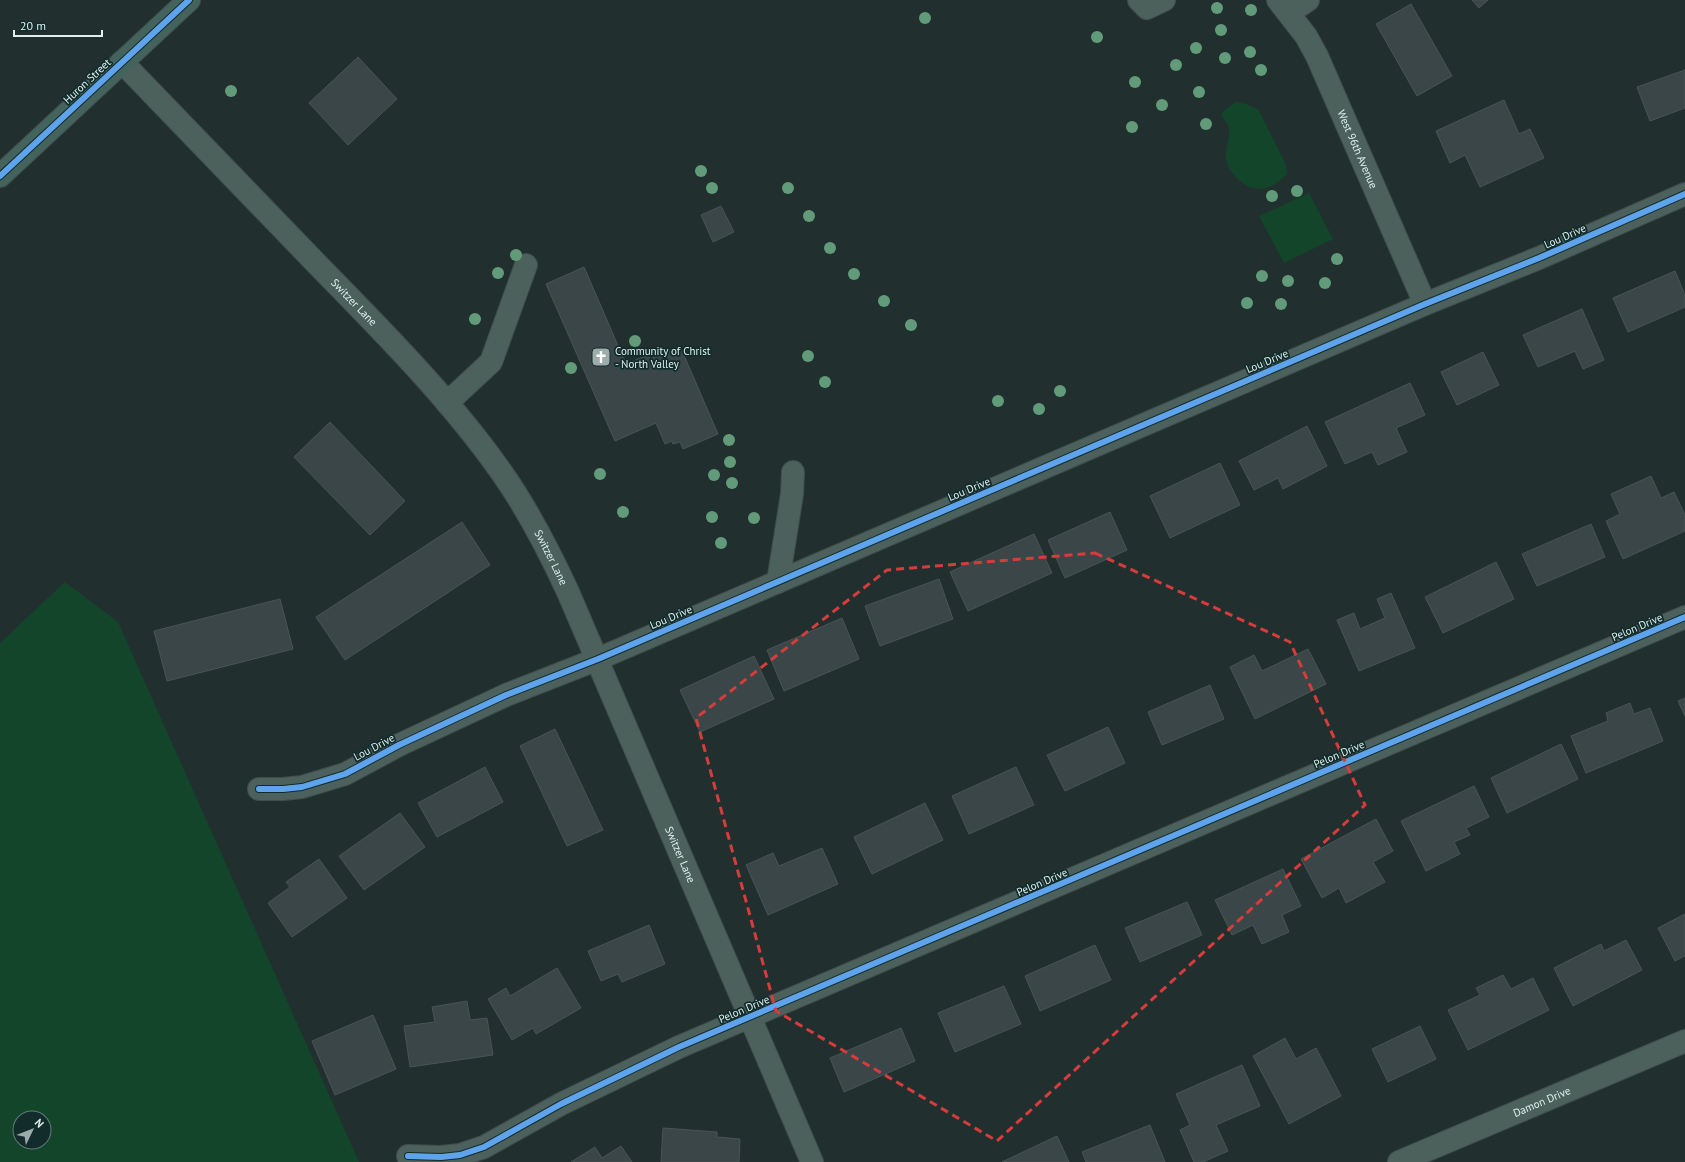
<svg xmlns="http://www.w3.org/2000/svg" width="1685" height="1162" font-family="'PT Sans',sans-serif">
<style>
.green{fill:#13452a;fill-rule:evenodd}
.building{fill:#3a4647;stroke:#495455}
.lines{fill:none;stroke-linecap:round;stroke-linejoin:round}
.minor-casing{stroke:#414d4d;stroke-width:24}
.major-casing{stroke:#414d4d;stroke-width:24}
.minor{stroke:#4c605c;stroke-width:22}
.major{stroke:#43635c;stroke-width:22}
.cycleway-casing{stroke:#112c2b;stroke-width:8}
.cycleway{stroke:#60a3ed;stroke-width:6}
.tree{fill:#629b7a}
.marked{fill:none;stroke:#d73c3c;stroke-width:3;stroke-dasharray:8 5;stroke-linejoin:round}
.labels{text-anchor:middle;stroke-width:3.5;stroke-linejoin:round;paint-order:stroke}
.street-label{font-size:11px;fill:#e0efee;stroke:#112c2b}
.poi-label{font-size:11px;fill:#e0efee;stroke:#112c2b;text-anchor:start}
</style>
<rect width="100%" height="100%" fill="#21302f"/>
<g class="green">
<path d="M1236 102 1246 104 1258 109 1286 165 1287 174C1281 180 1270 189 1261 189 1245 190 1228 173 1226 158 1225 147 1232 135 1228 125 1226 121 1223 118 1221 114L1226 109Z"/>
<path d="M1309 193 1333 239 1284 263 1259 216Z"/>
<path d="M65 582 118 622 359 1162H0V643ZM20 1118H44V1142H20Z"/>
</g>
<g class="building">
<path d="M1472 0H1488L1479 8Z"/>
<path d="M1411 4 1452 76 1417 96 1376 24Z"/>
<path d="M358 57 397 99 348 145 309 103Z"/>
<path d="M1685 70V108L1650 121 1637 87Z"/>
<path d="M1504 100 1519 134 1530 129 1544 158 1480 187 1465 155 1450 163 1436 131Z"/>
<path d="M721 206 734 232 713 242 701 215Z"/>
<path d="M584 267 626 364 648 355 650 359 680 346 718 434 683 449 680 442 673 444 672 441 665 444 656 423 615 441 546 284Z"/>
<path d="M1675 271 1685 295V307L1628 332 1613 298Z"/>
<path d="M1582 309 1604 360 1583 369 1575 351 1538 367 1523 335Z"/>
<path d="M1483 352 1499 385 1457 405 1441 372Z"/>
<path d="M1410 383 1425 415 1396 428 1407 452 1378 465 1372 452 1345 464 1325 422Z"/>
<path d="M330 422 405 501 370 535 294 457Z"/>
<path d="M1307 426 1327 466 1283 489 1278 478 1254 490 1239 461Z"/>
<path d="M1220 463 1240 505 1170 538 1150 496Z"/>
<path d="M1651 476 1661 498 1674 492 1685 515V531L1623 559 1606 521 1620 514 1611 494Z"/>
<path d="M1110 512 1127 550 1065 578 1048 540Z"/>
<path d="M462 522 490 565 345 660 316 617Z"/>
<path d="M1591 524 1605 557 1537 586 1522 554Z"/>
<path d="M1034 534 1052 573 968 611 950 572Z"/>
<path d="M1496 562 1514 599 1443 633 1425 597Z"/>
<path d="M939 579 953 619 880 646 865 606Z"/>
<path d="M1391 593 1415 648 1359 671 1337 620 1354 613 1360 629 1385 618 1377 599Z"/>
<path d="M280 599 293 649 167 681 154 631Z"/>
<path d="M842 618 859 659 784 691 767 650Z"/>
<path d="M1308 649 1326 684 1255 719 1230 667 1254 655 1262 671Z"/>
<path d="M754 656 774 699 700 732 680 690Z"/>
<path d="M1210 685 1224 719 1162 745 1148 712Z"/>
<path d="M1685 698V716L1678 701Z"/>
<path d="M1630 703 1634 714 1650 708 1663 741 1586 773 1571 736 1608 721 1606 713Z"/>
<path d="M1108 727 1125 763 1065 791 1047 755Z"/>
<path d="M555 729 603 830 567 846 520 746Z"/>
<path d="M1561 744 1578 779 1507 813 1491 778Z"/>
<path d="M485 767 503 802 437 837 418 803Z"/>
<path d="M1016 767 1034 805 969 834 952 796Z"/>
<path d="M1474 786 1489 817 1466 828 1470 835 1454 842 1460 854 1426 871 1401 821Z"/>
<path d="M925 803 943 840 872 874 854 837Z"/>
<path d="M400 813 425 847 364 890 339 856Z"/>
<path d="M1376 819 1393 851 1373 862 1385 882 1346 903 1339 888 1322 898 1301 859Z"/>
<path d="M822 848 838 884 768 915 746 865 773 853 779 866Z"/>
<path d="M319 859 347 898 292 937 268 903 290 887 286 882Z"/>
<path d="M1283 869 1301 906 1282 915 1289 932 1262 944 1253 925 1232 935 1215 900Z"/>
<path d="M1187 902 1202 935 1140 962 1125 928Z"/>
<path d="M1685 914V956L1675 961 1658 928Z"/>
<path d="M649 925 665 964 622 982 618 974 601 981 588 951Z"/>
<path d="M1626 940 1642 970 1573 1006 1554 968 1601 944 1604 951Z"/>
<path d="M1095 945 1111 980 1040 1011 1025 976Z"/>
<path d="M557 968 581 1008 536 1034 533 1028 512 1040 488 999 506 988 510 996Z"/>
<path d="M1503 975 1511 989 1533 978 1549 1010 1468 1050 1448 1010 1480 995 1476 988Z"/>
<path d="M1004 986 1021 1024 955 1052 938 1013Z"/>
<path d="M467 1001 470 1020 487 1018 493 1055 410 1067 404 1026 435 1022 432 1007Z"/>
<path d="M373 1015 396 1069 335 1095 312 1041Z"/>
<path d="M1420 1026 1436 1059 1388 1082 1372 1049Z"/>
<path d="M901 1028 915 1061 844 1092 830 1058Z"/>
<path d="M1285 1038 1296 1059 1316 1048 1341 1096 1289 1124 1253 1056Z"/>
<path d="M1242 1065 1260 1106 1216 1125 1228 1151 1203 1162H1194L1180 1130 1190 1125 1176 1094Z"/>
<path d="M1150 1125 1165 1162H1086L1082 1152Z"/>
<path d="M663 1128 717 1132V1137L740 1139 739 1162H661Z"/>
<path d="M1057 1136 1069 1162H1002Z"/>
<path d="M621 1146 632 1162H571L595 1147 602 1158Z"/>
</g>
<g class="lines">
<g class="minor-casing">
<g id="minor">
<path d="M1139 0 1147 8 1164 0"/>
<path id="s1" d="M1278 0 1306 36 1317 56 1425 304"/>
<path d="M1289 13 1308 0"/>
<path id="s2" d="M122 62C186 128 250 194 314 261 379 328 448 396 502 473 528 510 549 551 568 592L812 1162"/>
<path d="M447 403 491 362 526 265"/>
<path d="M778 582 792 494 793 472"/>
<path d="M259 789H283L302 787 345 774 399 745 506 695 598 659 1425 304 1539 258 1685 194"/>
<path d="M408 1156 441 1157 460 1155 484 1147 561 1104 679 1047 1685 617"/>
<path id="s3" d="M1399 1162 1685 1041"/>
</g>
</g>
<g class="major-casing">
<path id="major" d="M0 176 189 0"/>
</g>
<use href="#minor" class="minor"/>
<use href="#major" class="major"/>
<g class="cycleway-casing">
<g id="cycleway">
<path d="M0 176 189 0"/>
<path d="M259 789H283L302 787 345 774 399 745 506 695 598 659 1425 304 1539 258 1685 194"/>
<path d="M408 1156 441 1157 460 1155 484 1147 561 1104 679 1047 1685 617"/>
</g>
</g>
<use href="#cycleway" class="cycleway"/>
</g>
<g class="tree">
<circle cx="1217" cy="8" r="6"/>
<circle cx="1251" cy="10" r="6"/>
<circle cx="925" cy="18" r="6"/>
<circle cx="1221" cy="30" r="6"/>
<circle cx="1097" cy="37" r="6"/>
<circle cx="1196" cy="48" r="6"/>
<circle cx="1250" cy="52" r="6"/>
<circle cx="1225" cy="58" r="6"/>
<circle cx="1176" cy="65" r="6"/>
<circle cx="1261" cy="70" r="6"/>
<circle cx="1135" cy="82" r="6"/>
<circle cx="231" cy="91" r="6"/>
<circle cx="1199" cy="92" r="6"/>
<circle cx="1162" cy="105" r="6"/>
<circle cx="1206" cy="124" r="6"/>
<circle cx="1132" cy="127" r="6"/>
<circle cx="701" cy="171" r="6"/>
<circle cx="712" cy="188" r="6"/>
<circle cx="788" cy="188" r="6"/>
<circle cx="1297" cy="191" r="6"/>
<circle cx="1272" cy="196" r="6"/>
<circle cx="809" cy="216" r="6"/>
<circle cx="830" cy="248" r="6"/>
<circle cx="516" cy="255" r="6"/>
<circle cx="1337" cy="259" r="6"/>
<circle cx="498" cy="273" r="6"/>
<circle cx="854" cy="274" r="6"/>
<circle cx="1262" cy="276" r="6"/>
<circle cx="1288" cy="281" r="6"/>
<circle cx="1325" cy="283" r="6"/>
<circle cx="884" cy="301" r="6"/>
<circle cx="1247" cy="303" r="6"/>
<circle cx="1281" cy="304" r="6"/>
<circle cx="475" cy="319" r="6"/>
<circle cx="911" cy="325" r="6"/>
<circle cx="635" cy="341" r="6"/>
<circle cx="808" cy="356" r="6"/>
<circle cx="571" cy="368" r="6"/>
<circle cx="825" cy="382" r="6"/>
<circle cx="1060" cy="391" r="6"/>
<circle cx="998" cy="401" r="6"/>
<circle cx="1039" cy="409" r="6"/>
<circle cx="729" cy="440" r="6"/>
<circle cx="730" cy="462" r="6"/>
<circle cx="600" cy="474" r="6"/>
<circle cx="714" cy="475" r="6"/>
<circle cx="732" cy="483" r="6"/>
<circle cx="623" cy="512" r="6"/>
<circle cx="712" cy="517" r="6"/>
<circle cx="754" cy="518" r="6"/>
<circle cx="721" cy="543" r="6"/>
</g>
<path class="marked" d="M1095 553 1290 642 1365 805 997 1141 776 1011 696 718 887 570Z"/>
<defs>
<g id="church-square" transform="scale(1)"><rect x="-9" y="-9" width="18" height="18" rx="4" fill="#9dacab" stroke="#112c2b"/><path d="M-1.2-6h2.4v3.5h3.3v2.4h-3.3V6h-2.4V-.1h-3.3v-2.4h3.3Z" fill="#fff"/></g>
</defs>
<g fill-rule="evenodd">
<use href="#church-square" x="601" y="357"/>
</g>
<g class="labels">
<g class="street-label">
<text transform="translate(87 81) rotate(-43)" y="4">Huron Street</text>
<text dy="4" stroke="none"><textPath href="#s1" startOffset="170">West 96th Avenue</textPath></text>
<text transform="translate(1565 236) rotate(-24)" y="4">Lou Drive</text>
<text dy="4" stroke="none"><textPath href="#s2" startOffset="334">Switzer Lane</textPath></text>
<text transform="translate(1267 361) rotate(-23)" y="4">Lou Drive</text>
<text transform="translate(969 489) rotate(-23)" y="4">Lou Drive</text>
<text dy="4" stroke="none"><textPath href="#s2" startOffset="658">Switzer Lane</textPath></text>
<text transform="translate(671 617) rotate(-23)" y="4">Lou Drive</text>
<text transform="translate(1637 627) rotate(-23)" y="4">Pelon Drive</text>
<text transform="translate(374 747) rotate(-28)" y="4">Lou Drive</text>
<text transform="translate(1339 754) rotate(-23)" y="4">Pelon Drive</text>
<text dy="4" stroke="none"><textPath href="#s2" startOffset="982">Switzer Lane</textPath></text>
<text transform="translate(1042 882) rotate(-23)" y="4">Pelon Drive</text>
<text transform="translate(744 1009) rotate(-23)" y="4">Pelon Drive</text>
<text dy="4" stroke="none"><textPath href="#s3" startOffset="155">Damon Drive</textPath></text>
</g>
<g class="poi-label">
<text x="615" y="355">Community of Christ<tspan x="615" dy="13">- North Valley</tspan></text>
</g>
</g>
<g transform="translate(32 1130) rotate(47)"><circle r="19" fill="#112c2b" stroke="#647a79"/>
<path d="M0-3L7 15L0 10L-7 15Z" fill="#9dacab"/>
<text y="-6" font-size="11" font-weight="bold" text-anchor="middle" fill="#e0efee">N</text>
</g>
<path d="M14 30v6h88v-6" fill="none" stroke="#e0efee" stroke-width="2"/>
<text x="20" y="30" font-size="12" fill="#e0efee" stroke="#112c2b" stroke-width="3" paint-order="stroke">20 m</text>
</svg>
